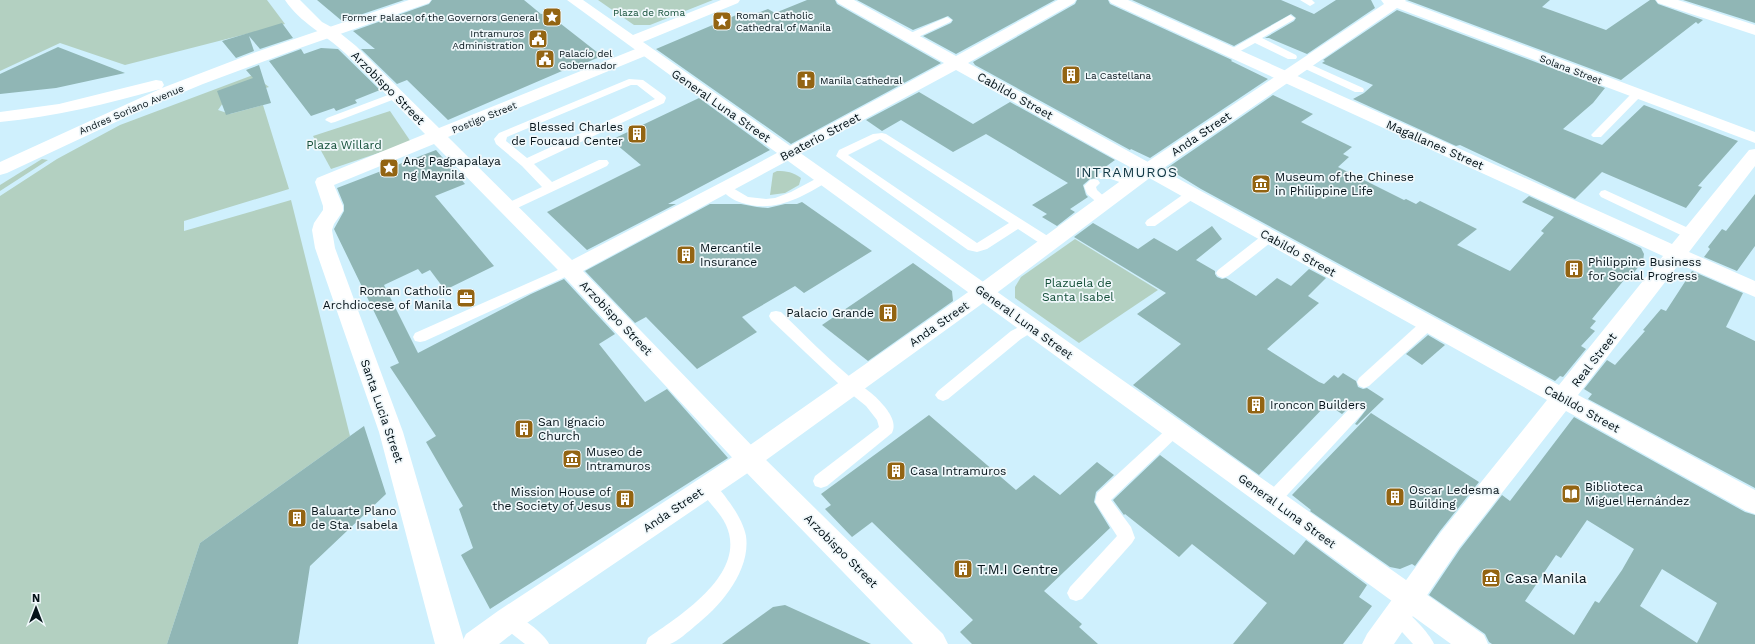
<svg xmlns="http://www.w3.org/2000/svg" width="1755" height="644" font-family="'Work Sans',sans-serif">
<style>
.green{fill:#b3d0c1}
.building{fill:#90b6b5;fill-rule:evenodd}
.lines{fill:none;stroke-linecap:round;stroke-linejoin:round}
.service{fill:#fff;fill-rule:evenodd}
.pedestrian{fill:#fff;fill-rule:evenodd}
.minor{fill:#fff;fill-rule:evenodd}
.tertiary{fill:#fff;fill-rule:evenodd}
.labels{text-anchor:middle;stroke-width:3.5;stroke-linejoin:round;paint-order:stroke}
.far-park-label{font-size:10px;fill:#144f39;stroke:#f0f8fb}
.far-poi-label{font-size:10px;fill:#051319;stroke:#f0f8fb;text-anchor:start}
.far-street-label{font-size:10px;fill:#051319;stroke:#f0f8fb}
.street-label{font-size:12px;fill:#051319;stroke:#f0f8fb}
.poi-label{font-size:12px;fill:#051319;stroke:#f0f8fb;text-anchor:start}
.park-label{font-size:12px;fill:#144f39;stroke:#f0f8fb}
.quarter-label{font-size:14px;letter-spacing:1px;fill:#103643;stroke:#f0f8fb}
.near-poi-label{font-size:14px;fill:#051319;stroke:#f0f8fb;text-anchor:start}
</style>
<rect width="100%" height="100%" fill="#cff0fd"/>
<g class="green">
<path d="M0 0H267L285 24 125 65 60 43 0 71Z"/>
<path d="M598 0H713L650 25H634Z"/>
<path d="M253 75 269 87 225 100 218 110 230 114 263 105 289 189 184 221V231L291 200 350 436 200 543 167 644H0V196L57 159 120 125Z"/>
<path d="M390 111 411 142 331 169 313 136Z"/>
<path d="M42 159 48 160 0 191V185Z"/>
<path d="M777 171C787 171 793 172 801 178L799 185 785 193 770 195 773 173Z"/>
<path d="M1075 239 1158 290 1079 343 1015 298V287L1021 277Z"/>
</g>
<g class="building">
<path d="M317 0H404L342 21Z"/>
<path d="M432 0H524L541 14 547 13 602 56 571 69 569 68 448 120 407 80 397 84 361 49H375L353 31 429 4Z"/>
<path d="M807 0H835L837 4 941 63 791 144 656 49 741 13H745L750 16 768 9 775 13Z"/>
<path d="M857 0H1055L956 54 923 36 951 23 953 20 948 16 913 30Z"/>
<path d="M1077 0H1108L1110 4 1232 60 1231 61 1268 79 1150 158 1131 149 1130 150 975 65 973 62 1075 4Z"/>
<path d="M1132 0H1281L1314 14 1336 0H1371L1375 8 1307 54 1269 38H1265L1294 21 1296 18 1291 14 1234 46Z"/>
<path d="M1407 0H1550L1542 7 1606 30 1650 0H1655L1658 4 1703 20 1698 24 1696 22 1621 80Z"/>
<path d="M1683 0H1755V23Z"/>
<path d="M1397 10 1605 88 1593 103 1563 129 1602 145 1644 105 1738 141 1698 186 1702 187 1686 208 1602 172 1575 199 1460 145 1456 146 1353 99 1364 93 1373 85 1322 63 1325 61 1323 60Z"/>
<path d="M282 23 293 38 260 49 249 36 254 51 236 58 222 41Z"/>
<path d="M58 47 125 73 56 88 0 94V74Z"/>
<path d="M321 48 338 49 380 90 355 100 357 103 336 111 334 108 311 116 269 61 301 49 304 54Z"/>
<path d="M259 65 271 103 226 115 217 91 253 78 246 70Z"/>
<path d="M919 92 973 124 1010 102 1115 160 1097 173 1098 178 1090 179 1083 185 1086 195 1088 197 1070 209 1075 212 1057 226 1042 217 1047 214 1032 205 1068 183 986 134 953 152 901 120 882 131 866 120Z"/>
<path d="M1273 95 1313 114 1301 122 1352 147 1343 154 1349 157 1338 167 1404 200 1406 199 1416 204 1420 201 1477 229 1457 245 1510 271 1544 233 1541 231 1554 217 1522 202 1529 196 1641 248 1644 254 1643 261 1632 275 1629 274 1592 319 1596 321 1590 328 1595 331 1581 346 1586 349 1563 377 1560 376 1555 381 1201 189 1167 168Z"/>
<path d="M699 98 770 150 668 204H676L587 250 547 212 641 165 611 140Z"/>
<path d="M436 150 465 184 435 196 494 266 445 290 430 270 422 274 418 269 384 285 418 353 531 294 564 279 615 334 599 344 645 402 667 389 728 458 490 609 461 555 473 548 459 509 463 506 426 442 436 436 390 367 399 363 334 229 344 211V205L337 188Z"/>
<path d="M1755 194V246L1737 271 1704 257 1710 249 1708 247 1722 229 1726 231Z"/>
<path d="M802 202 872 251 804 293 795 286 742 317 757 332 697 369 646 317 635 323 585 271 710 204H741L757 207 768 208 785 204H797Z"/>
<path d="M1093 223 1138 249 1154 238 1177 251 1212 226 1222 239 1196 260 1215 271V274L1217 277 1222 279 1226 278 1256 296 1277 278 1291 286 1309 269 1326 278 1308 296 1319 303 1267 349 1319 382 1324 384 1334 375 1338 378 1343 373 1356 381 1358 387 1363 389 1367 388 1384 399 1357 425 1355 424 1366 410 1363 405 1358 403 1351 405 1342 414 1327 404 1259 475 1133 385 1181 344 1137 314 1166 293 1074 237Z"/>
<path d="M913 263 952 291 953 301 868 361 822 325Z"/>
<path d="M1692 271 1743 293 1726 327 1755 341V488L1588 399 1592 394 1584 389 1607 360 1615 365 1645 331 1643 330 1661 309 1666 311Z"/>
<path d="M1428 335 1445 345 1422 365 1406 354Z"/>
<path d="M1371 413 1479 482 1440 531 1415 566 1412 564 1400 569 1390 567 1310 511 1311 510 1292 495Z"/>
<path d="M929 415 1016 490 1034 475 1060 495 1097 462 1114 475 1096 492 1094 502 1110 528 1044 591 1082 624 1079 627 1098 644H972L960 632 973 620 872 522 852 537 825 509 831 505 821 494Z"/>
<path d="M1574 417 1745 512 1755 515V644H1492L1489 642 1485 634 1429 595 1460 549 1502 495 1510 501ZM1587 520 1634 549 1622 570 1599 603 1595 601 1574 635 1525 601 1556 555 1561 558ZM1662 569 1717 603 1697 643 1640 606Z"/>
<path d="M364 426 386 494 310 566 298 644H167L200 543Z"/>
<path d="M1160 455 1294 555 1306 540 1367 585 1359 597 1372 606 1343 644H1233L1267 603 1192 544 1179 557 1125 514 1124 515 1113 500Z"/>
<path d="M785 605 871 644H722L773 607Z"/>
</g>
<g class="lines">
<g class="service">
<path d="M1300 0H1312L1315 3 1310 6Z"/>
<path d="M1290 15 1295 18 1293 20 1262 38 1296 55 1297 57 1296 59H1288L1255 43 1235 54 1231 55 1226 52Z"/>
<path d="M947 17 952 20 950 22 914 39 910 40 905 37 906 35Z"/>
<path d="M1303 61 1363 88 1364 90 1363 92H1355L1299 66 1298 64 1299 62Z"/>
<path d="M629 79 643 80 665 96 666 98 664 103 534 164 552 182 599 160H607L609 163 607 166 511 211H503L501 208 503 205 542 187 522 166 496 144 494 139 499 133ZM631 85H637L655 99 527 158 506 141 507 137Z"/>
<path d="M1637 91 1641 92 1642 94 1641 96 1601 137H1593L1591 135 1593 133 1633 92Z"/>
<path d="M396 92 401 95 400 97 335 122 331 123 325 120 327 118Z"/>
<path d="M882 133 886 134 1054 240 1055 243 1054 246 1049 247 1044 246 1018 229 987 249 977 252 968 250 836 156 839 150 873 134ZM880 139 1009 223 977 243 848 155Z"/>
<path d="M1112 171 1135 179 1137 182 1135 185 1131 186 1111 179H1100L1098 176 1100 173Z"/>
<path d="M823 175 827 176 829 179 827 182C802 197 776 212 746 204 736 202 726 196 720 188L722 185 726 184 748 197 766 199 775 198 791 192Z"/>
<path d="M1094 179 1098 180 1100 183 1096 187 1097 190 1110 202 1108 205H1100L1087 194 1084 186 1090 180Z"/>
<path d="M1192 190 1196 191 1198 194 1196 197 1155 226H1147L1145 223 1147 220 1188 191Z"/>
<path d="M1605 190 1697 232 1698 235 1697 238H1687L1601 197 1599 194 1601 191Z"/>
<path d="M1269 233 1274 234 1275 237 1274 240 1228 276 1223 278 1218 276 1216 273 1218 270 1264 234Z"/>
<path d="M569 265 574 267 576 270 574 273 425 341 420 342 415 341 413 337 415 333Z"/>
<path d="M776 311 781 312C803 333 825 356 849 376 861 386 874 393 884 406 890 413 897 424 892 433L827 486 821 488 815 486 813 481 815 476 879 427 877 420 866 406 840 385 771 320 769 316 771 312Z"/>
<path d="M1428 319 1433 320 1435 324 1433 328 1369 386 1364 388 1359 386 1357 382 1359 378 1423 320Z"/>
<path d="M1029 322 1034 323 1036 327 1034 331 1021 339 948 399 943 401 938 399 935 395 938 391 1011 331Z"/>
<path d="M1357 404 1362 406 1365 410 1362 414 1278 505 1272 507 1266 505 1264 500 1266 495 1352 406Z"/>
<path d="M1175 424 1180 426 1183 430 1180 434 1111 500 1131 527 1135 538 1132 543 1082 599 1076 601 1070 599 1067 593 1070 587 1117 536 1095 502 1097 493 1170 426Z"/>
<path d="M707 480C717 484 724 495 730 503 737 513 744 525 746 536 751 571 720 607 695 626 689 631 677 642 670 644 664 644 653 644 646 644L648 638C681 615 748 573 726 525 719 510 706 501 699 487L701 482Z"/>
<path d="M1398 607C1409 611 1429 633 1434 644H1413L1392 621 1389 615 1392 609Z"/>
<path d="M508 611C520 616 544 633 549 644H525L502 626 499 620 502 614Z"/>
</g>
<path class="pedestrian" d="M567 0H583L633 35 721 0H740L738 3 643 42 1484 635 1488 644H1451Z"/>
<g class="minor">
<path d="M285 0H300L322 22 335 29 356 46 439 128 638 48 644 46 650 48 652 51 650 54 448 137 572 260 751 167 944 63 838 3 836 0H854L956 56 1058 0H1076L1074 3 968 63 1199 190 1559 385 1663 256 1111 3 1109 0H1128L1672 244 1749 150 1755 149V166L1689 252 1755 281V297L1679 264 1578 395 1755 490V514L1746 511 1566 411 1459 548 1394 644H1362L1367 634 1441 532 1547 400 956 70 583 271 758 452 943 634 948 644H913L740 466 556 268 434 144 334 185 343 206V211L334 224 332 230 335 248 403 432 465 644H435L379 432 315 248 312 230 314 223 323 210V206L315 182 317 178 425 134C398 107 372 79 345 53 325 34 300 23 285 0Z"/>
<path d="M1656 0H1678L1755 25V35L1658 3Z"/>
</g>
<g class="tertiary">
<path d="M409 0H431L429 3 300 48 203 84 150 106 7 173 0 175V162L160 89C107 104 54 117 0 122V112L59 104 156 80 162 81 164 85 162 88 256 52Z"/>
<path d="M1381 0H1406L1405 1 1755 132V143L1397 8 1155 174 990 298 758 466 518 629 499 644H461L466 634 498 611 740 452 974 288 1141 166 1384 4Z"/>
</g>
</g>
<defs>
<g id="sight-square" transform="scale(1)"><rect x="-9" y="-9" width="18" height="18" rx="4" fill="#936412" stroke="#f0f8fb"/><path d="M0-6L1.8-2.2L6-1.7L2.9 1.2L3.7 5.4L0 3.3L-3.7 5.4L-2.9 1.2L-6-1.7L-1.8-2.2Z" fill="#fff"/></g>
<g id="civic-square" transform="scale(1)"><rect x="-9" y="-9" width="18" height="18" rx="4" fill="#936412" stroke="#f0f8fb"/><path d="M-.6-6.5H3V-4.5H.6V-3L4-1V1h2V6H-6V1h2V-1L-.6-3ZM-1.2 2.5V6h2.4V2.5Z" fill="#fff"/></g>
<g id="building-square" transform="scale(1)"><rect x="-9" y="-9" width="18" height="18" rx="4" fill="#936412" stroke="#f0f8fb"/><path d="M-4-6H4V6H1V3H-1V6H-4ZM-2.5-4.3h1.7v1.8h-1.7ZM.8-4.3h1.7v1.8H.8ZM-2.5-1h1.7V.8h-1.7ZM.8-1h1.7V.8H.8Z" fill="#fff"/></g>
<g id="church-square" transform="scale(1)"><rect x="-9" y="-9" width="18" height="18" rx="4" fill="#936412" stroke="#f0f8fb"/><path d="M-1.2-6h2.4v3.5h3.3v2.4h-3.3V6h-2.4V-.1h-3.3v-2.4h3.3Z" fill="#fff"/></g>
<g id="museum-square" transform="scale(1)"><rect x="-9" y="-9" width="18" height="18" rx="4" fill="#936412" stroke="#f0f8fb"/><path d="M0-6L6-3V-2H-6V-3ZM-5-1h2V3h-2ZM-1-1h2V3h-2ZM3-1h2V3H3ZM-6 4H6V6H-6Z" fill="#fff"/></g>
<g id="office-square" transform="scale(1)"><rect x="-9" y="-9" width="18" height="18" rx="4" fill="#936412" stroke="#f0f8fb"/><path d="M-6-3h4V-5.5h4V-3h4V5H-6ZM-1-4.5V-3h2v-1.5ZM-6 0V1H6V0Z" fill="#fff"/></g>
<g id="library-square" transform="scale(1)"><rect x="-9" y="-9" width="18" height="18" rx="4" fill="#936412" stroke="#f0f8fb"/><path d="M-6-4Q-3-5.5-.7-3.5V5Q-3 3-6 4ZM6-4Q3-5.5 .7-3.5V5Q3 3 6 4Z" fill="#fff"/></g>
</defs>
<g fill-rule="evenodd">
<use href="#sight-square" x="552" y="17"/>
<use href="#sight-square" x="722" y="21"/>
<use href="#civic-square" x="538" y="39"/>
<use href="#civic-square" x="545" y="59"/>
<use href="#building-square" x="1071" y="75"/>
<use href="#church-square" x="806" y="80"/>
<use href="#building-square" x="637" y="134"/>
<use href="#sight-square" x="389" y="168"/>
<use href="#museum-square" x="1261" y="184"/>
<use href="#building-square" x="686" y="255"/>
<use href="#building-square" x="1574" y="269"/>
<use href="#office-square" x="466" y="298"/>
<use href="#building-square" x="888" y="313"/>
<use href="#building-square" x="1256" y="405"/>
<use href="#building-square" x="524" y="429"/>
<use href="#museum-square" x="572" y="459"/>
<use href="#building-square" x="896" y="471"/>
<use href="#library-square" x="1571" y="494"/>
<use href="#building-square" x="1395" y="497"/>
<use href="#building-square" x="625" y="499"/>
<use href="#building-square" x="297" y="518"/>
<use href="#building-square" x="963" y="569"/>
<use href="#museum-square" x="1491" y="578"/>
</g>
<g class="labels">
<g class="far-park-label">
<text x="649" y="16">Plaza de Roma</text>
</g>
<g class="far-poi-label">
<text x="736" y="19">Roman Catholic<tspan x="736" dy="12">Cathedral of Manila</tspan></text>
<text x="538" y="21" text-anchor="end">Former Palace of the Governors General</text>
<text x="524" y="37" text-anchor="end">Intramuros<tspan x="524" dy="12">Administration</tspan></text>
<text x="559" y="57">Palacío del<tspan x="559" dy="12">Gobernador</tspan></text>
<text x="1085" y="79">La Castellana</text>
<text x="820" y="84">Manila Cathedral</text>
</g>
<g class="far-street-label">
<text transform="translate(1571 69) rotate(21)" y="4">Solana Street</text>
<text transform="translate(131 109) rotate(-23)" y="4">Andres Soriano Avenue</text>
<text transform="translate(484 117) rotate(-22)" y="4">Postigo Street</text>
</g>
<g class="street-label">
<text transform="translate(388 88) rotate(45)" y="4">Arzobispo Street</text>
<text transform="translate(1015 96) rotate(29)" y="4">Cabildo Street</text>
<text transform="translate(721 106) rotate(35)" y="4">General Luna Street</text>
<text transform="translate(1201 134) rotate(-34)" y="4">Anda Street</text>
<text transform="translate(820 137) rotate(-28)" y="4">Beaterio Street</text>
<text transform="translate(1435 145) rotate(24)" y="4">Magallanes Street</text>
<text transform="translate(1298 253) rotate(29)" y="4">Cabildo Street</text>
<text transform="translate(616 318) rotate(46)" y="4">Arzobispo Street</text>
<text transform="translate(1024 322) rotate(36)" y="4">General Luna Street</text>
<text transform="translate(939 324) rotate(-35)" y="4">Anda Street</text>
<text transform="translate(1594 360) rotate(-52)" y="4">Real Street</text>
<text transform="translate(1582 409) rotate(29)" y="4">Cabildo Street</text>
<text transform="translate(382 411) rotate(71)" y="4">Santa Lucia Street</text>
<text transform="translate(673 510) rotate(-34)" y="4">Anda Street</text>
<text transform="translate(1287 511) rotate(36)" y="4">General Luna Street</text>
<text transform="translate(841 551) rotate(45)" y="4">Arzobispo Street</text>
</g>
<g class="poi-label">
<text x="623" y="131" text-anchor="end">Blessed Charles<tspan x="623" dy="14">de Foucaud Center</tspan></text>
<text x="403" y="165">Ang Pagpapalaya<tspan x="403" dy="14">ng Maynila</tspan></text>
<text x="1275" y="181">Museum of the Chinese<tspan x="1275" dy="14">in Philippine Life</tspan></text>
<text x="700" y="252">Mercantile<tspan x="700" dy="14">Insurance</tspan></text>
<text x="1588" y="266">Philippine Business<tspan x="1588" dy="14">for Social Progress</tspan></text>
<text x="452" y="295" text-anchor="end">Roman Catholic<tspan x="452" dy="14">Archdiocese of Manila</tspan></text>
<text x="874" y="317" text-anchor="end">Palacio Grande</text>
<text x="1270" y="409">Ironcon Builders</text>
<text x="538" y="426">San Ignacio<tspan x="538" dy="14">Church</tspan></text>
<text x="586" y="456">Museo de<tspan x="586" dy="14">Intramuros</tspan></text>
<text x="910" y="475">Casa Intramuros</text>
<text x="1585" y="491">Biblioteca<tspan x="1585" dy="14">Miguel Hernández</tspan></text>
<text x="1409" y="494">Oscar Ledesma<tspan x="1409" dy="14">Building</tspan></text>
<text x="611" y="496" text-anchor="end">Mission House of<tspan x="611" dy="14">the Society of Jesus</tspan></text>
<text x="311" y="515">Baluarte Plano<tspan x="311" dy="14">de Sta. Isabela</tspan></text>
</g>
<g class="park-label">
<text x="344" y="149">Plaza Willard</text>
<text x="1078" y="287">Plazuela de<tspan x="1078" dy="14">Santa Isabel</tspan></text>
</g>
<g class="quarter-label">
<text x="1127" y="177">INTRAMUROS</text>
</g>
<g class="near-poi-label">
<text x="977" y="574">T.M.I Centre</text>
<text x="1505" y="583">Casa Manila</text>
</g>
</g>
<g transform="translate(36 608)" stroke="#f0f8fb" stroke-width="3" paint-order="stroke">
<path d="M0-3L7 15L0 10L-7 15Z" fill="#051319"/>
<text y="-6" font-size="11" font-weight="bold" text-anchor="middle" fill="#051319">N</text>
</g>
</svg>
